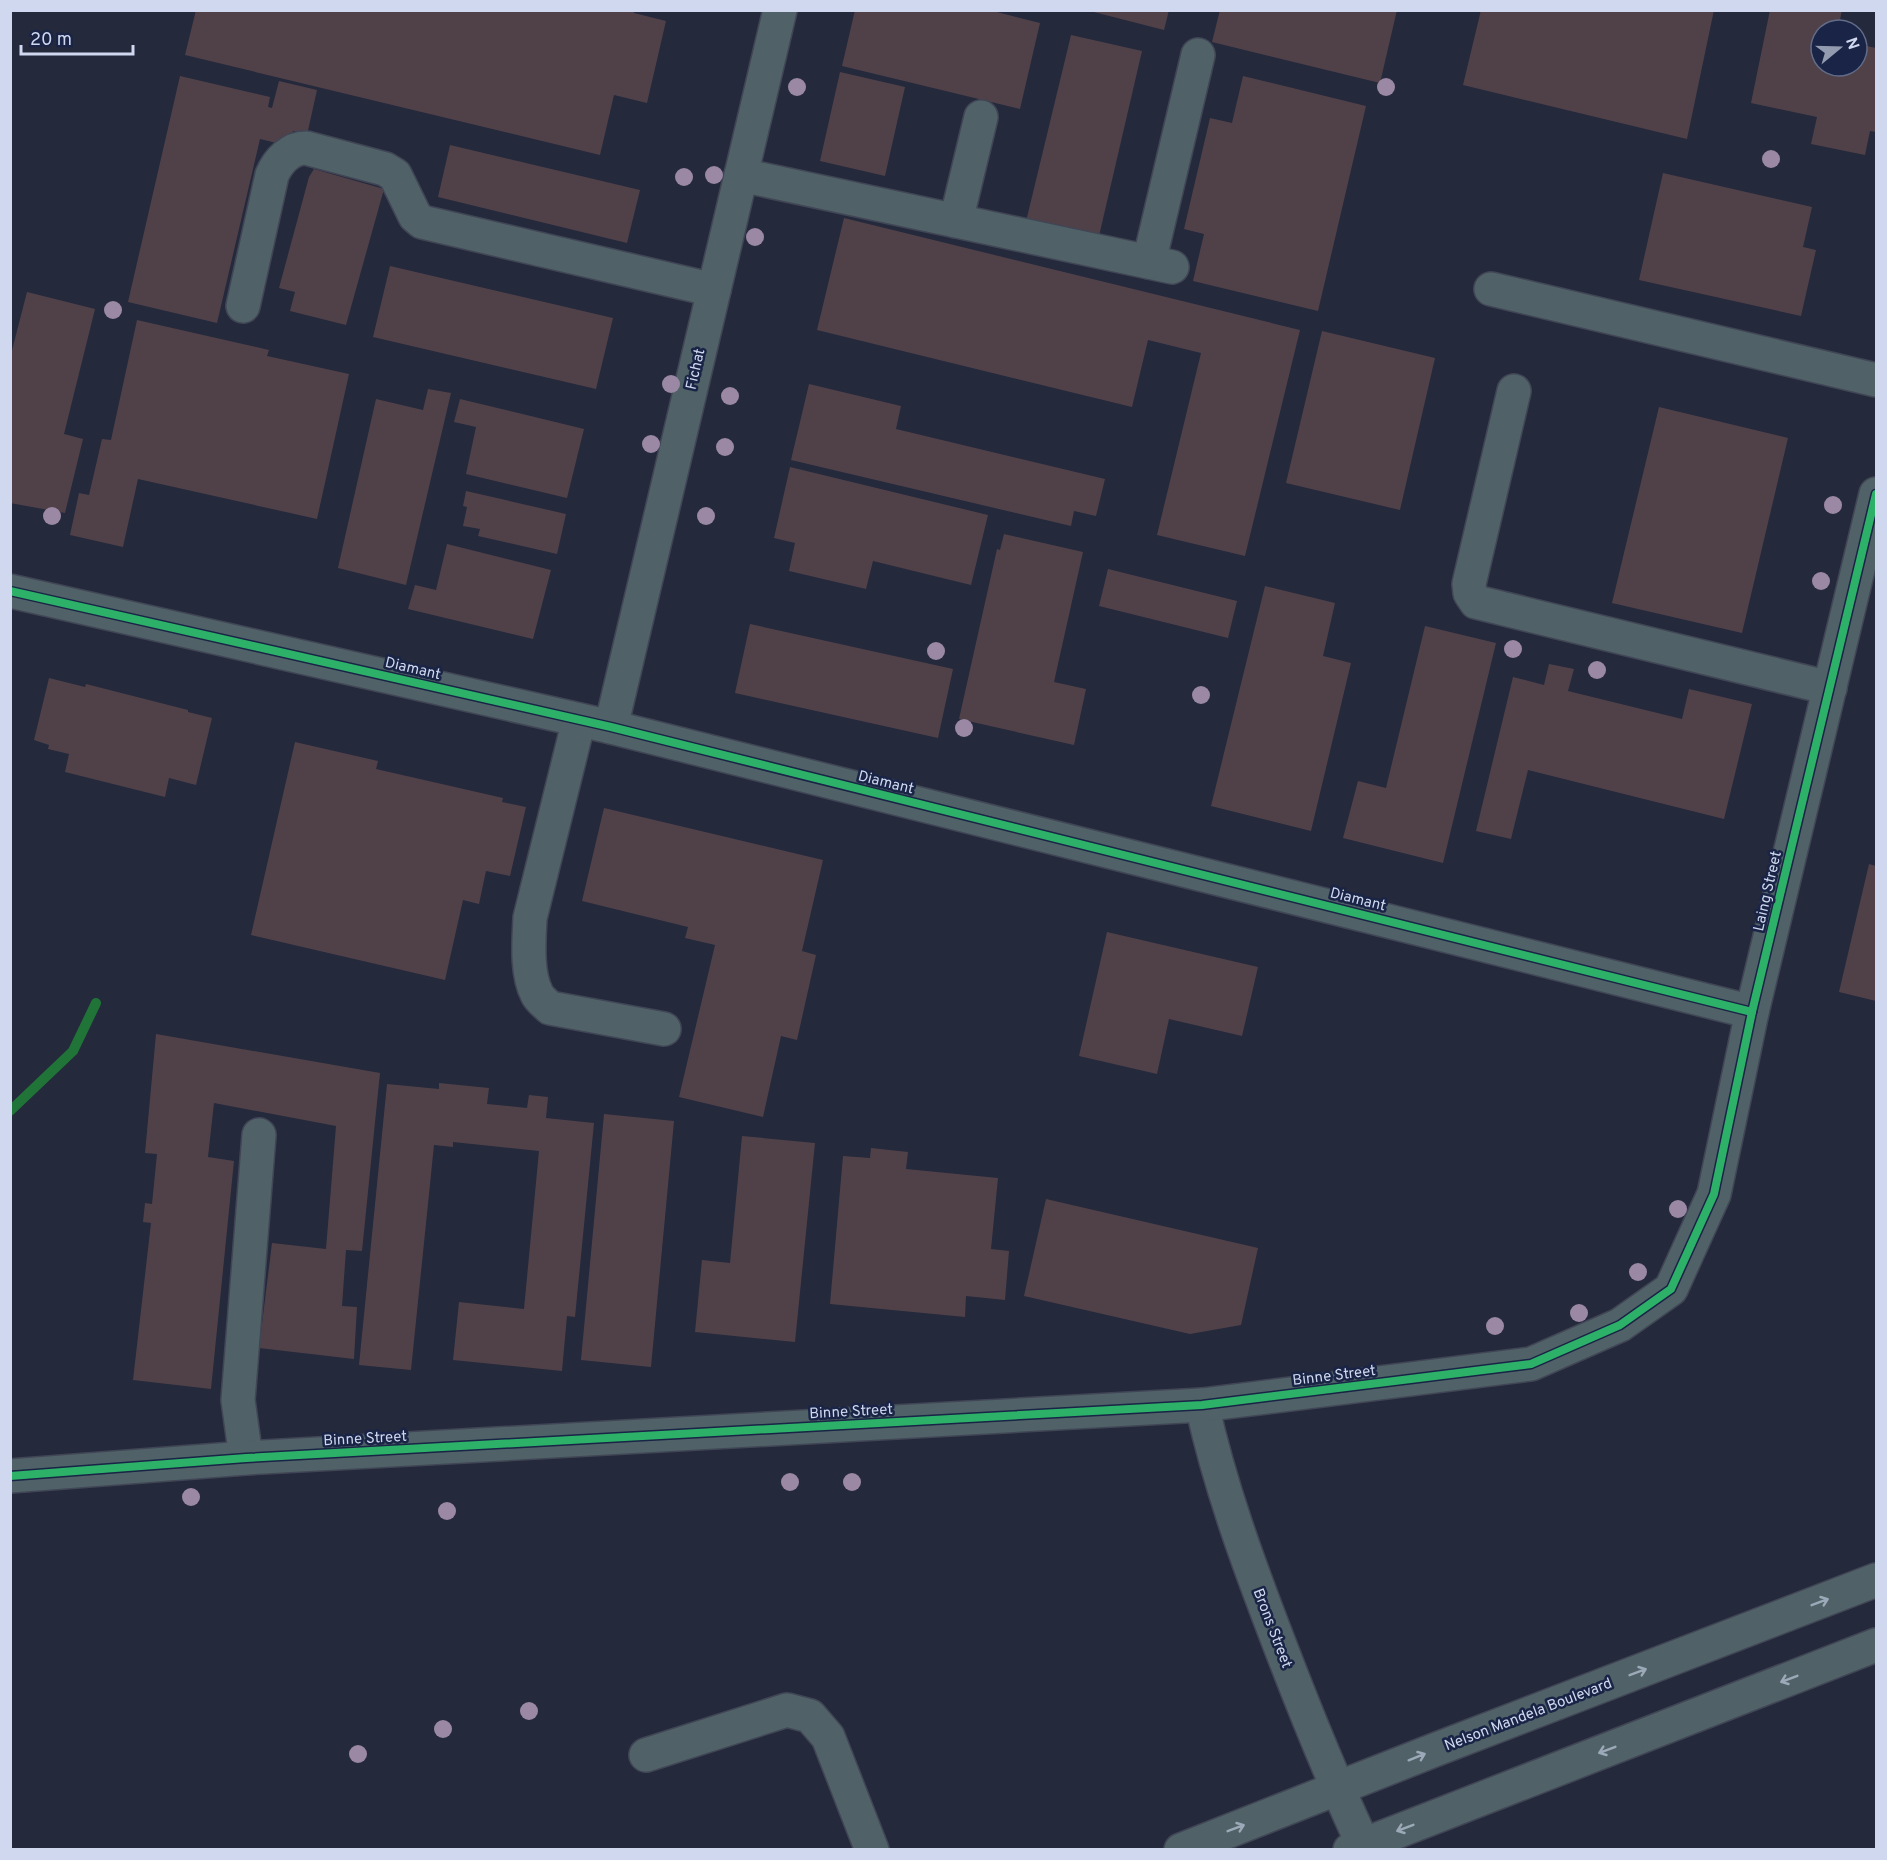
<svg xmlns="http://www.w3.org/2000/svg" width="1887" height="1860" font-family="Overpass,sans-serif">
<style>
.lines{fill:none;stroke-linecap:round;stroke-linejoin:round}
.stream{stroke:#217438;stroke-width:10}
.building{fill:#504149}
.minor-casing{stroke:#414656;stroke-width:36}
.minor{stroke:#506267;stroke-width:33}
.cycleway-casing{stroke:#192446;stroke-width:11}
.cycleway{stroke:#2db169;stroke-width:8}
.tree{fill:#9b88a4}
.oneway{stroke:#9ca9b8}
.labels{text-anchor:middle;stroke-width:5;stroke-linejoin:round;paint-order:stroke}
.street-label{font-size:15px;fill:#cfd8ee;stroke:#192446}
</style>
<rect width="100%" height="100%" fill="#24293c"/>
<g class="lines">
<path class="stream" d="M10 1111 73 1051 96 1003"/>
</g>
<g class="building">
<path d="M196 10H634V13L666 21 647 103 614 95 600 155 185 55Z"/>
<path d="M855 10H989L1040 23 1020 109 842 66Z"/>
<path d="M1086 10H1169L1164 30Z"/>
<path d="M1220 10H1397L1380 83 1212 42Z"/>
<path d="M1481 10H1714L1687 139 1463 85Z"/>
<path d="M1770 10H1842L1838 30H1821V66H1857V44L1876 48V132L1870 131 1865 155 1811 144 1817 117 1751 103Z"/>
<path d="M1071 35 1142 51 1096 249 1023 234Z"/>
<path d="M840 72 905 87 885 176 820 161Z"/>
<path d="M180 76 270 97 268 107 272 108 279 81 317 90 307 135 293 131 289 146 260 139 217 323 128 302Z"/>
<path d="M1243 76 1366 106 1318 311 1193 281 1204 234 1184 229 1210 118 1232 123Z"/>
<path d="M450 145 640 190 627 243 438 197Z"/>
<path d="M314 169 384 189 346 325 290 311 295 292 279 288 309 177Z"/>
<path d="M1663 173 1812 207 1803 247 1816 250 1801 316 1639 280Z"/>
<path d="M844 218 1300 330 1245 556 1157 535 1201 353 1148 340 1132 407 817 330Z"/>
<path d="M390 266 613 318 596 389 373 337Z"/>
<path d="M27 292 95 309 64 434 83 439 65 513 10 503V358Z"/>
<path d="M137 320 269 350 267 356 349 374 317 519 138 479 123 547 70 535 79 493 89 495 102 439 111 440Z"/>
<path d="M1322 331 1435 358 1400 510 1286 483Z"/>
<path d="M809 384 901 406 896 429 1105 479 1096 516 1074 511 1071 526 791 460Z"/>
<path d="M428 389 451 393 406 585 338 568 376 399 423 410Z"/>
<path d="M460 399 584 429 567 498 466 474 476 427 454 422Z"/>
<path d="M1659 407 1788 438 1742 633 1612 603Z"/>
<path d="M790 467 988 515 971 585 873 561 866 589 789 571 795 543 774 538Z"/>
<path d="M466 491 566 514 557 554 478 536 480 529 463 526 467 507 463 506Z"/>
<path d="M1004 534 1083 552 1054 682 1086 689 1074 745 959 719 997 549 1000 550Z"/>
<path d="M447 544 551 570 533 639 408 609 415 585 436 590Z"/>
<path d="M1108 569 1237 601 1228 638 1099 606Z"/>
<path d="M1265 586 1335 603 1323 656 1351 663 1311 831 1211 806Z"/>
<path d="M750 624 953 669 938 738 735 693Z"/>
<path d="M1425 626 1496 643 1443 863 1343 838 1358 781 1386 788Z"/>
<path d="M1549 664 1574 669 1568 691 1682 719 1689 689 1752 704 1724 819 1528 770 1511 839 1476 831 1513 677 1544 685Z"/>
<path d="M49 678 85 687 86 684 188 710V712L212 718 196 785 169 778 165 797 65 772 69 754 48 749 49 745 34 740Z"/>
<path d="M295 742 378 761 376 769 503 798 502 802 526 807 510 876 486 871 479 904 463 900 445 980 251 935Z"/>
<path d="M604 808 823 860 802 951 816 955 797 1040 781 1036 763 1117 679 1097 715 945 685 938 688 927 582 901Z"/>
<path d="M1869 864 1876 866V1001L1839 992Z"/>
<path d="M1107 932 1258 967 1242 1036 1169 1019 1157 1074 1079 1056Z"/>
<path d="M156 1034 380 1073 362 1251 346 1250 342 1306 357 1307 354 1359 259 1348 272 1243 326 1249 336 1126 214 1103 208 1157 234 1161 211 1389 133 1380 151 1223 143 1222 145 1203 152 1204 157 1154 145 1153Z"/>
<path d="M439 1083 489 1088 487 1104 527 1108 529 1095 548 1097 546 1118 594 1123 575 1317 567 1316 562 1371 453 1360 459 1302 524 1309 539 1151 453 1142V1147L434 1145 411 1370 359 1365 387 1084 439 1089Z"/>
<path d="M604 1114 674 1121 651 1367 581 1360Z"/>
<path d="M742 1136 815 1143 795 1342 695 1332 702 1260 730 1263Z"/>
<path d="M871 1148 908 1152 906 1169 998 1178 991 1249 1009 1251 1005 1300 966 1296 965 1317 830 1304 843 1156 870 1158Z"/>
<path d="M1046 1199 1258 1248 1241 1325 1190 1334 1024 1296Z"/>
</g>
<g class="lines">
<g class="minor-casing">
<g id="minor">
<path d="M741 175 1172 267"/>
<path d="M956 221 981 117"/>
<path d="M1149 262 1198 55"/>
<path d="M1491 289 1876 380"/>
<path d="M243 306 272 175C278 161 290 148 306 148L385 169 395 175 415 216 422 222 714 290"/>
<path d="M1514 391 1469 584 1470 593 1476 602 1830 688"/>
<path d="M10 591 611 727 1752 1012"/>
<path d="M579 720 530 918C529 940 526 973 537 994 539 999 546 1004 550 1008L664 1029"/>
<path d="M611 727 780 10"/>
<path d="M1202 1405C1220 1487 1249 1565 1279 1643 1305 1711 1332 1778 1363 1844"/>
<path d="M246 1458 238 1400 259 1135"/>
<path d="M10 1476 246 1458 1202 1405 1531 1364 1620 1325 1671 1289 1714 1194 1752 1012 1876 494"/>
<path d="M646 1755 787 1710 810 1716 828 1737 872 1850"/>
<path d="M1181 1850 1437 1749 1876 1580"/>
<path d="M1350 1850 1876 1645"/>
</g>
</g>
<use href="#minor" class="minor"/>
<g class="cycleway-casing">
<g id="cycleway">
<path d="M10 591 611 727 1752 1012"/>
<path d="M10 1476 246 1458 1202 1405 1531 1364 1620 1325 1671 1289 1714 1194 1752 1012 1876 494"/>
</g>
</g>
<use href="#cycleway" class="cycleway"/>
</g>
<g class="tree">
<circle cx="797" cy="87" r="9"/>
<circle cx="1386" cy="87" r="9"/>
<circle cx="1771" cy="159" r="9"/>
<circle cx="714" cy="175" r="9"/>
<circle cx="684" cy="177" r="9"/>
<circle cx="755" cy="237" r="9"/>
<circle cx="113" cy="310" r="9"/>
<circle cx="671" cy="384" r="9"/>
<circle cx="730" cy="396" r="9"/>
<circle cx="651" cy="444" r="9"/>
<circle cx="725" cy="447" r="9"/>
<circle cx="1833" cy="505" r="9"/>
<circle cx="52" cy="516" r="9"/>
<circle cx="706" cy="516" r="9"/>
<circle cx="1821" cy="581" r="9"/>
<circle cx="1513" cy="649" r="9"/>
<circle cx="936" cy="651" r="9"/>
<circle cx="1597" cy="670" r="9"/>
<circle cx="1201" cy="695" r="9"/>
<circle cx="964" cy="728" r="9"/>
<circle cx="1678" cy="1209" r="9"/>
<circle cx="1638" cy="1272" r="9"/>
<circle cx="1579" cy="1313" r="9"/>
<circle cx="1495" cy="1326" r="9"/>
<circle cx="790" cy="1482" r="9"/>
<circle cx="852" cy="1482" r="9"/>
<circle cx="191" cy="1497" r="9"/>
<circle cx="447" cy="1511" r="9"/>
<circle cx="529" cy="1711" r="9"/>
<circle cx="443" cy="1729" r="9"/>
<circle cx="358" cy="1754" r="9"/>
</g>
<defs><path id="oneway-shaft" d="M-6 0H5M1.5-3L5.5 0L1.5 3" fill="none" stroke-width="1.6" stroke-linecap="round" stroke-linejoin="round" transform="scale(1.5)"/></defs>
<g class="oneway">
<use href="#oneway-shaft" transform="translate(1820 1602) rotate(-21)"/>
<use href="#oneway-shaft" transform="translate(1638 1672) rotate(-21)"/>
<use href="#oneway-shaft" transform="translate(1789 1679) rotate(159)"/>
<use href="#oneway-shaft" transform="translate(1607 1750) rotate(159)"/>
<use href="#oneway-shaft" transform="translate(1417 1757) rotate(-22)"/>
<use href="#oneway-shaft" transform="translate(1236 1828) rotate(-21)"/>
<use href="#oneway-shaft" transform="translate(1405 1828) rotate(159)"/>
</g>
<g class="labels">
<g class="street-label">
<text transform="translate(695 369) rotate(-77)" y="5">Fichat</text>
<text transform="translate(413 668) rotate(13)" y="5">Diamant</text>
<text transform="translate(886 782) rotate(14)" y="5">Diamant</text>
<text transform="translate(1767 891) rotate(-77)" y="5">Laing Street</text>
<text transform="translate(1358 899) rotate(14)" y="5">Diamant</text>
<text transform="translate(1334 1375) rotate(-7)" y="5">Binne Street</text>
<text transform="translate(851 1411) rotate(-3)" y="5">Binne Street</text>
<text transform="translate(365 1438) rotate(-3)" y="5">Binne Street</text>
<text transform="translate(1273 1628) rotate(69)" y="5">Brons Street</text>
<text transform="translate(1528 1714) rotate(-21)" y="5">Nelson Mandela Boulevard</text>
</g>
</g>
<rect width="1887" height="1860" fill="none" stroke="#cfd8ee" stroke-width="24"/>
<g transform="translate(1839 48) rotate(71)"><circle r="28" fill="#192446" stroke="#626c89" stroke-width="1.5"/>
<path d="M0-4.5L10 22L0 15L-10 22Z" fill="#939bb0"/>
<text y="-9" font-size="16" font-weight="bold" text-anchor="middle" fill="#cfd8ee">N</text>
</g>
<path d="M21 45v9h112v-9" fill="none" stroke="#cfd8ee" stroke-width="3"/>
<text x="30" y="45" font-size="18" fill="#cfd8ee" stroke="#192446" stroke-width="4.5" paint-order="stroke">20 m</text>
</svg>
